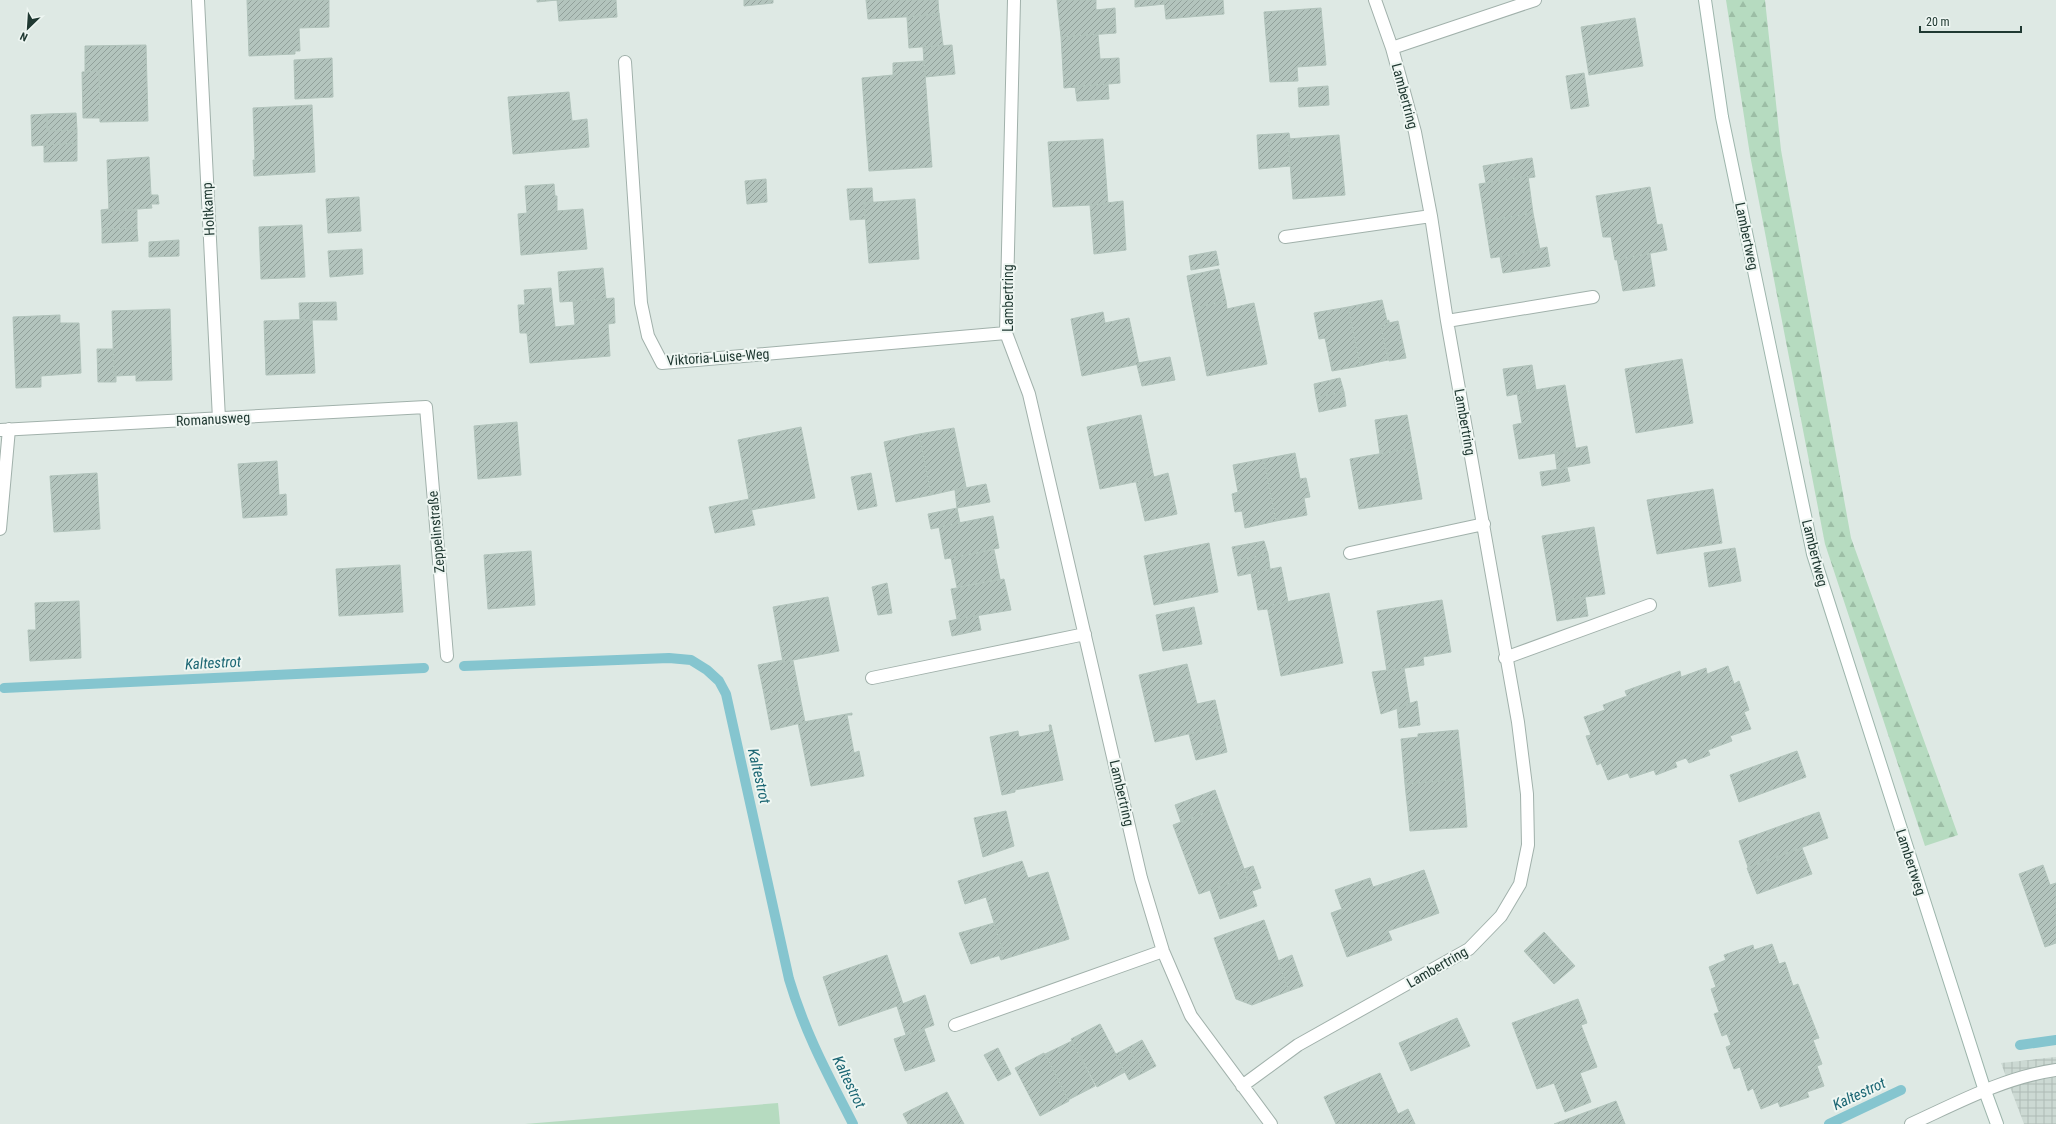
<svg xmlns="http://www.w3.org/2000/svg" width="2056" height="1124" font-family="'Roboto Condensed',sans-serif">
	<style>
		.industrial { fill: url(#industrial-grid) }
		.forest { fill: url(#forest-firs) }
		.pitch { fill: #b6dbc0 }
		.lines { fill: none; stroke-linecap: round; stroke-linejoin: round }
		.stream { stroke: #85c5cf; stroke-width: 10 }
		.building { fill: url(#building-hatch); stroke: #b1c3bb }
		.street-casing { stroke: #a1b1ab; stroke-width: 14 }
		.secondary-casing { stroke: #9db5ac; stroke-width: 14 }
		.street { stroke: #fff; stroke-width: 12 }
		.secondary { stroke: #fff; stroke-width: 12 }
		.labels { text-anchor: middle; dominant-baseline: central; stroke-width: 4; stroke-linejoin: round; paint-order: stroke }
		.street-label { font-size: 14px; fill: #203932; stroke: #eef6f2 }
		.water-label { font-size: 15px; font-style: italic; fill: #1b6673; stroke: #eef6f2 }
	</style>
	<defs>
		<pattern id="industrial-grid" width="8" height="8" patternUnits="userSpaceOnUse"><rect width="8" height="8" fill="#ccd9d3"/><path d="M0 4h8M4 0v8" fill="none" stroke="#afbbb6"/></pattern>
		<pattern id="forest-firs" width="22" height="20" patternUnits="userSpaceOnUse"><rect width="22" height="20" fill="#b6dbc0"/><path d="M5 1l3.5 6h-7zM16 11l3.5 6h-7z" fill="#9cbda5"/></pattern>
		<pattern id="building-hatch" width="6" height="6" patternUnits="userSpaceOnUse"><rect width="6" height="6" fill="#b3c4bd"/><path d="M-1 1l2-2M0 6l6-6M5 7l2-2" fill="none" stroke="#91a09a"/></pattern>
	</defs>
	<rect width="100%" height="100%" fill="#dee9e4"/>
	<path class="industrial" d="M2056 1057V1124H2024L2001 1063Z"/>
	<path class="forest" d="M1726 0H1765L1781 150 1851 538 1958 835 1925 846 1825 544 1750 155Z"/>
	<path class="pitch" d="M778 1103 780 1124H525Z"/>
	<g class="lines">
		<path class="stream" d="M464 666 669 658 691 660 707 670 719 681 726 694 789 979C805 1033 828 1075 853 1124
			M4 688 424 668
			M2020 1045 2056 1040
			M1829 1124 1901 1090"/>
	</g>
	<path class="building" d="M247 0H329V27L299 28 300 51H295V54L249 56Z
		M537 0H557L537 2Z
		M557 0H616L617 17 559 21Z
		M744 0H773V3L744 6Z
		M866 0H938L939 15 868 19Z
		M1057 0H1096V10L1115 8 1116 33 1061 37Z
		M1135 0H1164L1165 4 1135 7Z
		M1164 0H1223L1224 14 1166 19Z
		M1321 8 1326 65 1297 67 1298 81 1270 82 1264 12Z
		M939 13 943 45 909 48 907 17Z
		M1635 18 1643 66 1589 75 1581 27Z
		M1098 34 1100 59 1119 58 1120 83 1064 88 1061 37Z
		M146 45 148 121 100 122 99 71 85 72V46Z
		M952 45 955 74 925 77 923 47Z
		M332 58 333 97 295 99 294 60Z
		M924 61 932 167 869 171 862 78 893 75V63Z
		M99 71 100 118H83L82 72Z
		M1584 73 1589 106 1571 109 1566 76Z
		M1108 84 1109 99 1077 101 1075 86Z
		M1328 86 1329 105 1299 107 1298 88Z
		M569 92 572 121 587 119 589 147 513 154 508 97Z
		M312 105 315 172 254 176 253 160H255L253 108Z
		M76 113 77 130 47 131V114Z
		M47 114V131L77 130V143L32 146 31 115Z
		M1289 133 1290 139H1288L1290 166 1259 169 1257 135Z
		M1339 135 1345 195 1293 199 1288 139Z
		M1103 139 1108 204 1053 207 1048 142Z
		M77 143V161L44 162V145Z
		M149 157 151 195H158L159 204H151L152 208 109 211 107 160Z
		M1532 158 1535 177 1528 178V176L1486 183 1483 166Z
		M1528 176 1533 213 1485 221 1479 184Z
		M766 179 767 202 747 204 745 181Z
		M554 184 555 196H557V211L583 209 587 249 521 255 518 214 527 213 525 186Z
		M1650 187 1657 225 1662 224 1667 250 1615 260 1611 237H1603L1596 196Z
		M872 188 873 203H864L865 219 850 220 847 189Z
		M359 197 361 231 328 233 326 199Z
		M915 199 919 259 869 263 864 203Z
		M1123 201 1126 250 1094 254 1090 205Z
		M109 209V211L137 210V228L102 229 101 210Z
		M1533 213 1540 250 1491 258 1485 221Z
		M302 225 305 277 261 279 259 227Z
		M137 228 138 241 102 243V229Z
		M179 240V256L149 257V242Z
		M1547 247 1550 266 1503 273 1500 257Z
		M362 249 363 274 330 277 328 251Z
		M1216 251 1219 265 1191 270 1189 256Z
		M1650 254 1655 286 1623 291 1617 259Z
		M603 268 606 299 560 302 558 272Z
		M1219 269 1226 301 1193 308 1187 276Z
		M551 288 555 327 575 325 573 301 614 298 615 323 608 324 610 356 530 363 527 333H520L518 305H525L524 290Z
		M1382 300 1388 325 1381 326 1388 360 1360 366 1348 307Z
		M1226 301 1227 309 1254 303 1267 364 1207 376 1193 308Z
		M336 302 337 320H300L299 303Z
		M1348 307 1360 366 1332 371 1325 338 1319 339 1314 313Z
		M170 309 172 380 136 381V375L114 376 112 311Z
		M1103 312 1105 323 1129 318 1139 364 1082 376 1071 319Z
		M60 315V323H79L81 373 41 376V387L16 388 13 317Z
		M312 319 315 373 266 375 264 321Z
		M1389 320V323L1398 321 1406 358 1389 361 1381 326 1388 325 1387 321Z
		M97 349H113L114 376H116V382H98Z
		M1170 357 1175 380 1142 386 1137 365 1138 363Z
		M1682 359 1693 423 1636 433 1625 369Z
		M1532 365 1536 390 1507 396 1503 369Z
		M1340 378 1344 392 1316 397 1314 384Z
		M1565 385 1576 450 1519 459 1513 425 1522 423 1517 393Z
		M1344 392 1346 406 1319 412 1316 397Z
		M1141 415 1154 478 1100 489 1087 427Z
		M1407 415 1413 448 1380 454 1375 420Z
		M517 422 521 475 478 479 474 426Z
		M801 427 815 498 751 510 738 440Z
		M954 428 966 487 931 495 919 434Z
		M919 434 931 495 896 502 884 442Z
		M1587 446 1590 463 1557 469 1555 453Z
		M1413 448 1422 499 1359 509 1350 459Z
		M1295 453 1300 479 1306 478 1310 497 1304 498 1307 515 1276 521 1264 459Z
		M1264 459 1276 521 1245 528 1242 511 1235 512 1232 494 1238 492 1233 465Z
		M277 461 279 495 286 494 287 515 243 518 238 464Z
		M1567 468 1570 481 1542 486 1540 472Z
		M97 473 100 529 54 532 50 476Z
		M871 473 877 506 858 510 851 477Z
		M1168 473 1177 514 1145 521 1136 482Z
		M986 484 990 502 957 508 955 490Z
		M1713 489 1722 543 1657 554 1647 500Z
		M749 499 755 525 715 533 709 507Z
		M957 508 960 523 931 529 928 514Z
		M993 516 999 548 945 559 939 527Z
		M1594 527 1605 594 1554 602 1542 536Z
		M1264 541 1268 554 1235 561 1232 547Z
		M1209 543 1218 592 1154 605 1144 556Z
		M1735 548 1741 581 1709 587 1704 553Z
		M994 550 1000 579 957 587 951 558Z
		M531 551 535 605 488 609 484 555Z
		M1268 554 1270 569 1238 576 1235 561Z
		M400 565 403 612 339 616 336 569Z
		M1281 567 1288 602 1267 606V609L1258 610 1251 573Z
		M1004 579 1011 610 957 619 951 589Z
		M887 583 892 613 878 615 872 587Z
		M1329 593 1343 663 1281 676 1267 606Z
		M828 597 839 651 783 662 773 607Z
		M1585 597 1588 616 1557 621 1554 602Z
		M1442 600 1451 652 1423 657 1424 665 1387 671 1377 611Z
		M79 601 81 658 30 661 28 630H36L35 603Z
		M1194 607 1202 644 1163 651 1156 615Z
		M978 615 981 630 952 636 949 621Z
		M783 660V662L793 661 798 687 764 694 758 665Z
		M1187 664 1197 704 1215 700 1221 726 1155 742 1139 675Z
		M1728 666 1734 684 1739 681 1749 710 1744 712 1751 729 1730 736 1732 741 1708 750 1710 755 1689 763 1686 758 1675 762 1677 767 1656 775 1654 770 1630 778 1628 773 1608 780 1601 763 1597 765 1586 736 1591 735 1584 717 1605 710 1603 705 1627 696 1625 691 1680 671 1681 677 1706 668 1707 674Z
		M1404 668 1410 704 1381 714 1372 672Z
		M798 687 805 722 771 730 764 694Z
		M1417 701 1420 725 1399 728 1397 708Z
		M852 713V715H847L854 753 859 751 864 776 811 786 798 723Z
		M1049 725H1051L1063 780 1015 790V792L1002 795 990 737 1018 731 1019 737 1050 731Z
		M1221 726 1227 752 1196 760 1189 734Z
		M1458 730 1463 779 1405 784 1401 739 1418 737V734Z
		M1797 751 1806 777 1739 802 1730 775Z
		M1463 779 1467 827 1410 831 1405 784Z
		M1215 790 1221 807 1181 822 1175 805Z
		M1221 807 1247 877 1199 894 1173 825Z
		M1006 811 1014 846 983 857 974 818Z
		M1819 812 1828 838 1748 867 1739 841Z
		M1802 848 1812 874 1757 894 1747 868Z
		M1022 861 1028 878 1048 872 1069 939 1001 960 999 955 1004 954 986 897 965 904 958 881Z
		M2043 865 2050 885 2056 883V943L2045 947 2019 874Z
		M1253 866 1261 888 1252 891 1257 906 1220 919 1210 890 1247 877 1244 869Z
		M1424 870 1439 913 1388 931 1392 940 1347 957 1331 913 1342 909 1335 890 1370 878 1373 887Z
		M1264 920 1289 991 1252 1005 1236 999 1214 938Z
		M994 923 1004 954 971 964 959 933Z
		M1544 932 1564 954 1544 973 1524 951Z
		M1772 944 1779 964 1785 962 1793 986 1798 984 1819 1038 1813 1040 1822 1064 1817 1066 1824 1086 1807 1092 1809 1097 1780 1107 1778 1102 1761 1109 1753 1088 1748 1091 1740 1067 1734 1069 1726 1047 1731 1045 1727 1034 1722 1036 1714 1014 1719 1012 1711 989 1716 987 1709 967 1726 960 1724 955 1753 945 1754 950Z
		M1564 954 1575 966 1554 984 1544 973Z
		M887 955 903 1004 839 1026 823 977Z
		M1292 955 1303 986 1289 991 1278 961Z
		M925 995 934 1025 906 1035 897 1006Z
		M1578 999 1587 1023 1581 1025 1597 1067 1580 1073 1591 1102 1565 1112 1554 1083 1537 1089 1512 1023Z
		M1457 1018 1470 1046 1411 1071 1399 1043Z
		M1100 1024 1125 1072 1097 1087 1071 1039Z
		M924 1029 935 1061 905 1071 894 1039Z
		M1142 1040 1156 1066 1143 1073 1129 1047Z
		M1072 1041 1095 1086 1068 1100 1045 1054Z
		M1129 1047 1143 1073 1129 1080 1116 1054Z
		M998 1048 1011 1074 998 1081 984 1055Z
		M1044 1053 1069 1101 1040 1116 1015 1068Z
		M1380 1073 1398 1114 1408 1109 1415 1124H1336L1324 1097Z
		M947 1092 964 1124H908L903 1114Z
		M1616 1101 1625 1124H1554Z"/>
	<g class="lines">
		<g class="street-casing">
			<path id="street" d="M198 0 219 419
				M1014 0 1006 333 1029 394 1141 878 1163 951 1191 1016 1271 1124
				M1392 48 1535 0
				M625 62 641 303 648 336 662 363 1006 333
				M1285 237 1431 216
				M1447 321 1593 297
				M0 430 426 407 447 656
				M0 529 9 429
				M1350 553 1484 524
				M1505 658 1650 605
				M872 678 1085 634
				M955 1025 1163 951
				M1242 1086 1298 1045 1469 949 1501 916 1520 884 1528 845 1527 794 1518 722 1447 321 1431 216 1415 132 1392 48 1375 0
				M1911 1124C1957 1103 2005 1077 2056 1070"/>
		</g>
		<g class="secondary-casing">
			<path id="secondary" d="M1705 0 1722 117 1813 554 1985 1091 1997 1124"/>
		</g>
		<use href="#street" class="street"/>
		<use href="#secondary" class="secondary"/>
	</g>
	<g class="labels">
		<g class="street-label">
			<text transform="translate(1405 96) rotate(75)">Lambertring</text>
			<text transform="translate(208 209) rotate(-93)">Holtkamp</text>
			<text transform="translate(1747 236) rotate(78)">Lambertweg</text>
			<text transform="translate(1008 298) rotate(-90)">Lambertring</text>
			<text transform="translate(718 357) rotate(-4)">Viktoria-Luise-Weg</text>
			<text transform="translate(213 419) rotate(-3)">Romanusweg</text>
			<text transform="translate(1465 422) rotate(80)">Lambertring</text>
			<text transform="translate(436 532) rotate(-95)">Zeppelinstraße</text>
			<text transform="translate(1815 553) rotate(76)">Lambertweg</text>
			<text transform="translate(1122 793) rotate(77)">Lambertring</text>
			<text transform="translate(1911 862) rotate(72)">Lambertweg</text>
			<text transform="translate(1437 967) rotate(-30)">Lambertring</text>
		</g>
		<g class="water-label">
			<text transform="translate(213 663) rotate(-3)">Kaltestrot</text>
			<text transform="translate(759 776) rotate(77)">Kaltestrot</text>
			<text transform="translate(849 1082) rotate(64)">Kaltestrot</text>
			<text transform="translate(1859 1094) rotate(-25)">Kaltestrot</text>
		</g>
	</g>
	<g transform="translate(28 28) rotate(205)" stroke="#eef6f2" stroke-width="3" paint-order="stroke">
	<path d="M0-3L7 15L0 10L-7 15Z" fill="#203932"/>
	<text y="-6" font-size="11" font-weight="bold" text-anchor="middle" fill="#203932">N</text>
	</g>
	<path d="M1920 26v6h101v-6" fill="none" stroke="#203932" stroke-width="2"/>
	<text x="1926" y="26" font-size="12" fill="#203932" stroke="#eef6f2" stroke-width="3" paint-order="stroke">20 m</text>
</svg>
